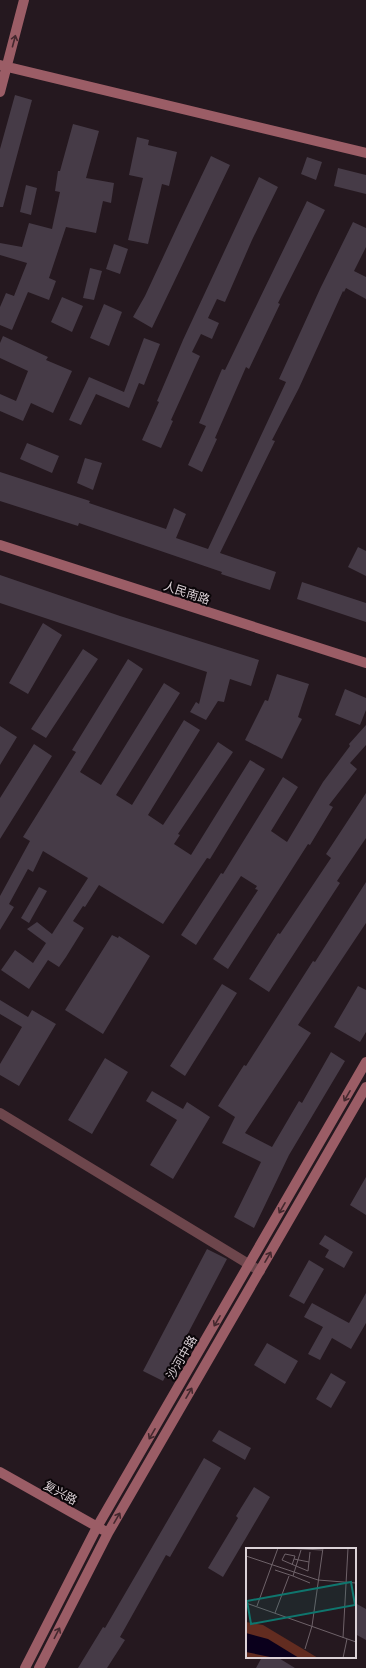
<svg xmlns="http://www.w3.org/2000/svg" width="366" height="1668" font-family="Commissioner,'Noto Sans SC',sans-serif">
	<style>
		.building { fill: #463b47 }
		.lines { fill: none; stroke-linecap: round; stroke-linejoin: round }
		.street { stroke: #6d464c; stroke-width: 10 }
		.secondary { stroke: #9b5d66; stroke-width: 10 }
		.oneway { stroke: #44282e }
		.labels { text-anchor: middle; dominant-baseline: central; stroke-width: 4; stroke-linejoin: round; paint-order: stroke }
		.street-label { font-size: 12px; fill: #dcd2d7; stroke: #0a0508 }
		.inset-road { fill: none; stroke: #6e6269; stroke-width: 1 }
		.view { fill: #0f766e; fill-opacity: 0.15; stroke: #0f766e; stroke-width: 2 }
		.inset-edge { fill: none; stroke: #dcd2d7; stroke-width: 2 }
	</style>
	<rect width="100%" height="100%" fill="#25181f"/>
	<path class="building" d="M15 95 32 100 3 207H0V149Z
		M73 124 99 131 86 178 114 183 111 203 103 201 96 233 66 227 49 278 56 281 49 300 28 292 12 330 0 325V307L6 293 14 296 27 263 0 255V243L22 247 29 223 52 229 60 192 55 191 58 171H60Z
		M137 137 149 140 148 145 177 152 169 186 162 184 148 244 128 240 143 178 129 175Z
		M211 156 230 165 152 328 133 317 145 296 178 225Z
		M307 157 322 162 316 180 301 174Z
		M338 168 366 175V194L334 186Z
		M259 177 278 187 252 240 225 302 217 299 208 318 219 323 212 339 201 334 192 352 200 356 171 420 173 421 161 448 142 440 159 402 157 401 183 340Z
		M26 185 37 188 31 215 20 212Z
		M307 201 325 210 278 303 280 304 249 369 246 367 215 438 217 439 202 472 188 465 206 426 199 423 222 369 225 370Z
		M353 222 366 228V247L354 271 366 277V299L346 288 344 292 343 291 299 388 272 440 275 441 220 553 276 572 270 590 221 574 222 572 79 523 78 526 0 501V472L90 501 89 503 166 529 174 508 186 514 176 538 208 549 286 382 279 379 320 289Z
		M114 244 128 249 120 274 106 269Z
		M90 268 102 271 94 300 83 298Z
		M62 297 83 306 72 332 51 322Z
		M104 304 122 312 109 346 90 338Z
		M3 336 48 357 46 360 72 371 53 413 31 403 23 421 0 411V394L16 401 28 371 0 358V343Z
		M144 338 160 344 144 385 139 383 129 408 96 394 81 425 69 420 89 377 124 392Z
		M27 443 59 456 52 473 20 459Z
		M85 458 102 463 93 490 77 483Z
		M358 547 366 551V576L348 567Z
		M0 575 120 616 259 660 251 686 230 679 224 702 218 701 206 720 190 712 196 702 199 704 207 672 0 603Z
		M302 582 366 603V622L297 599Z
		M43 623 62 635 28 694 9 683Z
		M83 649 98 659 46 738 31 729Z
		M128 659 143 669 80 772 101 785 164 683 180 693 116 795 132 805 184 720 200 730 148 815 163 825 218 742 233 752 178 834 180 835 174 844 191 855 250 760 265 769 210 859 207 858 163 924 99 885 85 907 83 906 73 921 84 928 66 957 59 967 48 960 29 989 1 970 15 950 33 963 46 943 27 929 37 922 52 934 88 878 43 851 33 872 28 869 9 904 14 907 0 930V896L30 841 23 837 76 752 72 750Z
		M277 674 309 684 298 717 302 719 282 759 245 740 265 700 268 701Z
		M345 689 366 698V710L360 725 335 715Z
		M366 725V745L350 763 357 769 329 805 333 807 310 845 308 844 228 969 213 959 258 890 255 889 257 886 241 876 196 945 181 935 221 873 223 874 283 777 298 787 271 831 287 842 323 782 350 746 349 744Z
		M0 726 17 737 0 765Z
		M34 744 52 756 0 839V798Z
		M366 793V838L337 881 340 883 269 992 249 979 278 933 280 934 331 858 326 854Z
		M366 882V923L298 1025 311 1033 245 1133 272 1147 299 1101 302 1103 331 1052 345 1061 289 1155 254 1228 234 1217 261 1162 222 1143 235 1117 218 1106 244 1065 246 1066 313 961 315 962Z
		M39 887 47 891 29 923 21 918Z
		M112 935 118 938 119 936 150 956 103 1034 65 1010Z
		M222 984 237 993 185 1076 170 1066Z
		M358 986 366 990V1032L360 1042 334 1027Z
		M0 1000 28 1017 32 1010 56 1024 19 1086 0 1075V1064L22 1027 0 1014Z
		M105 1058 128 1072 92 1134 68 1120Z
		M152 1091 183 1109 187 1102 210 1117 173 1179 150 1165 177 1120 146 1101Z
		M366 1177V1215L350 1205Z
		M325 1235 353 1252 344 1268 325 1257 329 1250 319 1244Z
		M207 1249 227 1259 163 1381 143 1371Z
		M309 1260 324 1269 304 1304 289 1296Z
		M366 1293V1323L351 1349 332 1338 320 1360 308 1354 323 1327 304 1317 312 1303 349 1323Z
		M267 1343 298 1361 285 1384 254 1365Z
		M331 1373 346 1382 331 1408 316 1399Z
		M219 1430 251 1448 245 1460 212 1441Z
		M204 1458 221 1468 170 1557 166 1555 120 1637 125 1640 107 1668H78L103 1627 105 1628Z
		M254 1487 270 1497 223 1577 208 1568 238 1518 236 1516Z
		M355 1603 366 1609V1640L355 1634Z
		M262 1657H277L295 1668H256Z"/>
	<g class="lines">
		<path class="street" d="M0 1113 260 1271"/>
		<path class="secondary" d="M0 65 366 153
			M0 92 24 0
			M0 545 366 663
			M0 1472 103 1530
			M25 1668 97 1527 366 1062
			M39 1668 108 1533 366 1087"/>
	</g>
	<defs><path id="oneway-shaft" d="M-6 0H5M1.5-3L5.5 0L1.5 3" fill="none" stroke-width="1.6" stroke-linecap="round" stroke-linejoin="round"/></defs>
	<g class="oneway">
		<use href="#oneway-shaft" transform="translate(14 41) rotate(-75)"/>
		<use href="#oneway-shaft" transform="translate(347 1096) rotate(120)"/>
		<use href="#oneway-shaft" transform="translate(282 1208) rotate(120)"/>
		<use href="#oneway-shaft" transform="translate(268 1257) rotate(-60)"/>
		<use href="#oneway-shaft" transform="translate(217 1321) rotate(120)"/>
		<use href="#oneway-shaft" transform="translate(189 1393) rotate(-60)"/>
		<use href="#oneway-shaft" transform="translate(152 1434) rotate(120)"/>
		<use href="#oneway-shaft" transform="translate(117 1518) rotate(-60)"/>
		<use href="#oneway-shaft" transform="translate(57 1633) rotate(-63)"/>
	</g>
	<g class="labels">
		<g class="street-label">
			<text transform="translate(187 592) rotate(18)">人民南路</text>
			<text transform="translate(181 1357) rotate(-60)">沙河中路</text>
			<text transform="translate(61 1492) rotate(29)">复兴路</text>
		</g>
	</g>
	<g transform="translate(246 1548)">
		<rect width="110" height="110" fill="#25181f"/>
		<path d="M0 74 17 77 72 110H0Z" fill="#622c20"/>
		<path d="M0 85 22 91 53 110H29L0 104Z" fill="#0a001c"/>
		<path class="inset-road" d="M39 0 76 2M0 8 72 32 110 35M48 11 63 14M46 17 49 8 39 6 36 12 50 18 62 23 64 4M29 22 47 28 55 2M47 28 64 35M0 55 110 94M11 58 32 0M29 65 43 28M97 90 102 0M59 101 66 78 77 0M97 110 101 91"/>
		<path class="view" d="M105 34 109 57 5 76 1 53Z"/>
		<rect width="110" height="110" class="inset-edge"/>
	</g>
</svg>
